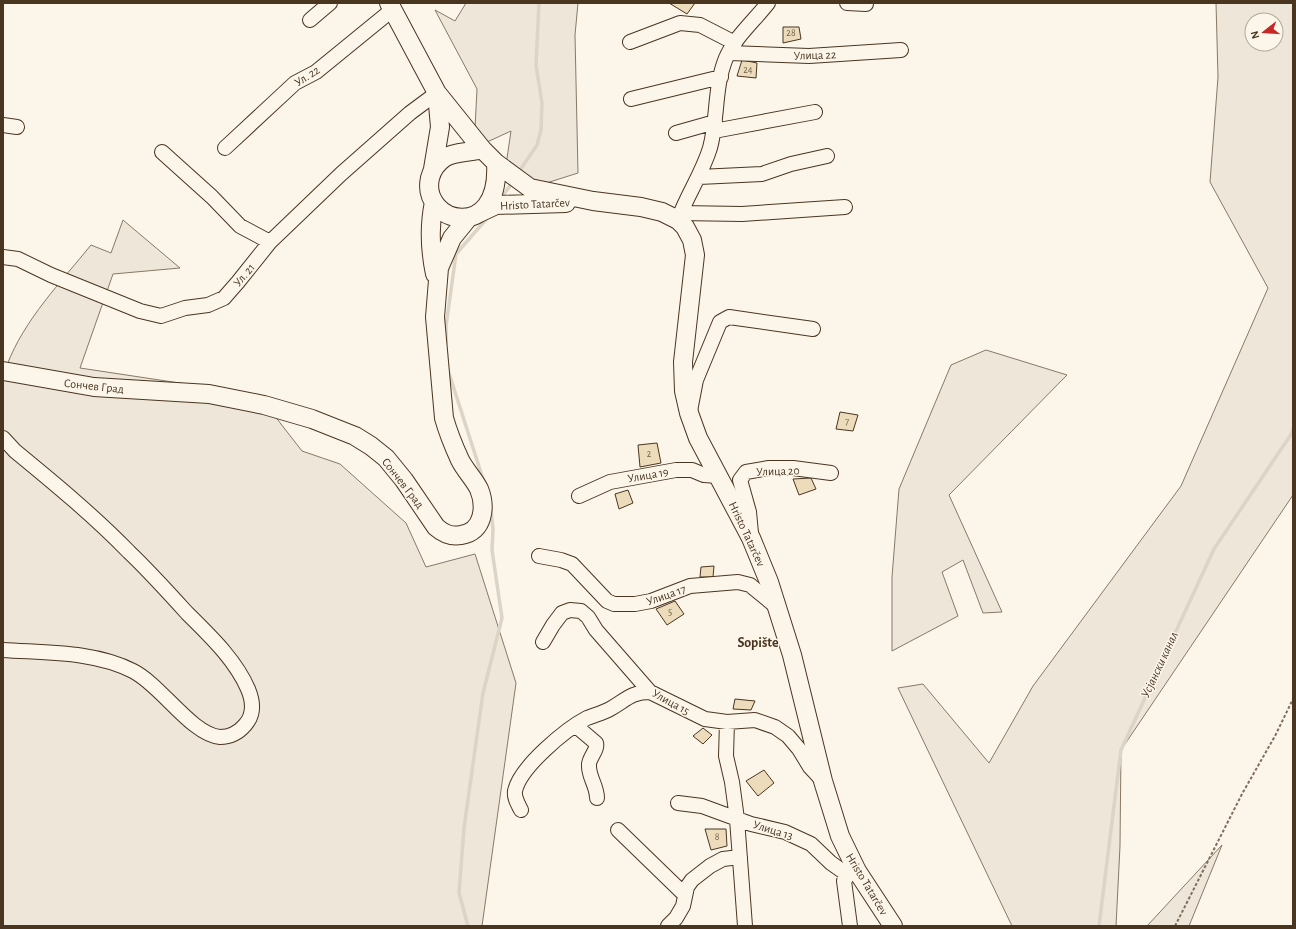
<svg xmlns="http://www.w3.org/2000/svg" width="1296" height="929" font-family="'Alegreya Sans',sans-serif">
	<style>
		.green { fill: #ede6d9; stroke: #887966; fill-rule: evenodd }
		.lines { fill: none; stroke-linecap: round; stroke-linejoin: round }
		.stream { stroke: #dcd4c6; stroke-width: 3.5 }
		.building { fill: #ecdcbc; stroke: #4a3520 }
		.minor-casing { stroke: #4a3520; stroke-width: 16 }
		.major-casing { stroke: #4a3520; stroke-width: 20 }
		.path { stroke: #7f6f5c; stroke-width: 2; stroke-dasharray: 3 2; stroke-linecap: butt }
		.minor { stroke: #fbf6e9; stroke-width: 14 }
		.major { stroke: #fbf6e9; stroke-width: 18 }
		.labels { text-anchor: middle; dominant-baseline: central; stroke-width: 3; stroke-linejoin: round; paint-order: stroke }
		.number-label { font-size: 10px; fill: #725f47 }
		.street-label { font-size: 12px; fill: #4a3520; stroke: #fbf6e9 }
		.water-label { font-size: 13px; font-style: italic; fill: #4a3520; stroke: #fbf6e9 }
		.quarter-label { font-size: 14px; font-weight: bold; fill: #4a3520; stroke: #fbf6e9 }
	</style>
	<rect width="100%" height="100%" fill="#fbf6e9"/>
	<path class="green" d="M466 3H578L575 35 578 173 537 186 506 165 511 131 474 148 477 89 435 10 455 21Z
		M1216 3H1293V495L1121 750 1120 846 1116 926H1012L898 688 923 684 989 763 1033 686 1181 486 1268 288 1210 182 1218 77ZM1252 20H1276V44H1252Z
		M123 220 180 268 113 274 80 368 206 387 267 406 302 451 340 464 406 523 426 567 475 554 516 683 482 926H3V363L7 365C24 320 61 282 91 245L111 253Z
		M986 350 1067 375 949 495 1002 612 983 613 963 560 942 572 958 616 892 651V577L899 489 951 365Z
		M1222 845 1189 926H1147Z"/>
	<g class="lines">
		<path class="stream" d="M518 173 537 145 541 130 542 103 536 65 539 3
			M500 199 513 182
			M446 343V326L456 254 489 216
			M447 367 483 479
			M468 926 459 893 464 828 483 693 502 618 492 550 493 529 491 510
			M1099 926 1121 750 1214 549 1292 433 1293 429"/>
	</g>
	<path class="building" d="M669 3H695L687 14Z
		M783 27H799L801 39 783 43Z
		M742 60 757 63 756 78 737 76Z
		M840 412 858 415 853 431 836 429Z
		M657 443 661 463 640 467 638 445Z
		M811 478 816 489 799 495 793 479Z
		M628 490 633 503 619 509 615 494Z
		M714 566 713 577H700L701 567Z
		M675 601 684 614 667 625 656 609Z
		M735 699 755 701 751 710 733 709Z
		M703 728 712 735 703 744 693 736Z
		M764 770 774 783 758 796 746 781Z
		M705 829H726L727 846 711 850Z"/>
	<g class="lines">
		<g class="minor-casing">
			<path id="minor" d="M847 3 866 4
				M310 20 330 3
				M630 42 680 23 700 25 735 43
				M729 53 809 56 901 50
				M631 99 721 77
				M3 125 17 127
				M714 131 815 112
				M676 133 715 122
				M225 148 295 83 316 72 392 10
				M162 152 212 197 240 226 270 242
				M699 177 762 174 791 164 827 156
				M680 213 742 214 845 207
				M678 220C687 195 702 174 710 148 718 119 714 87 726 58 735 37 754 21 768 3
				M3 257 18 259 51 275 140 311 161 316 185 308 208 305 224 298 238 282 270 242 341 174 410 113 437 93
				M690 411 696 380 720 322 729 317 813 329
				M3 438 15 451C54 483 94 516 129 552 149 571 168 592 187 613 209 635 235 659 248 689 253 701 255 714 245 725 239 732 230 737 220 737 192 735 161 685 133 671 94 651 46 653 3 650
				M579 496 610 482 676 470H692L704 475 719 476
				M751 533 749 512 740 480 746 472 769 468H793L831 473
				M539 556 561 560 572 564 607 601 614 604H635L651 601 690 586 738 582 750 585 778 608
				M543 642 553 625 562 613 570 610 581 611 588 617 596 630 650 692 705 719 727 722 755 720 775 727 788 736 799 749 810 767 823 781
				M727 722 726 756 732 782 737 819 745 926
				M576 726 596 743C598 750 590 756 589 764 588 777 597 785 597 798
				M678 803 702 806 751 824 785 832 811 844 831 863 848 875 857 871
				M521 810C518 804 514 798 515 791 520 767 566 729 587 718 594 715 603 713 610 709 626 700 631 692 650 692
				M618 830 685 895
				M848 875 844 881 850 926
				M668 926 676 918 683 906 687 887 692 880 710 866 723 859 740 857"/>
		</g>
		<g class="major-casing">
			<path id="major" d="M389 3 437 93 482 149
				M482 149 496 163C501 244 420 223 430 178 432 170 437 163 444 158 455 151 470 153 482 149Z
				M496 163 530 188 593 201 641 207 662 212 678 220 685 227 692 240 695 255 683 362 684 391 689 413 698 438 751 538 769 582 792 655 823 781 840 836 857 871 893 926
				M433 169 440 127 437 93
				M434 202C429 226 430 250 435 274
				M479 213 496 205 566 203
				M3 371 94 387 209 394 264 405 312 419 355 436 371 446 386 458 404 480 436 527C444 534 451 537 461 535 484 532 486 506 479 489 474 479 465 470 460 460 454 447 448 432 444 418L435 317 439 268 452 238 469 217"/>
		</g>
		<path class="path" d="M1175 926 1242 794 1275 736 1293 699"/>
		<use href="#minor" class="minor"/>
		<use href="#major" class="major"/>
	</g>
	<g class="labels">
		<g class="number-label">
			<text x="791" y="33">28</text>
			<text x="748" y="70">24</text>
			<text x="847" y="422">7</text>
			<text x="649" y="454">2</text>
			<text x="670" y="612">5</text>
			<text x="717" y="837">8</text>
		</g>
		<g class="street-label">
			<text transform="translate(815 55) rotate(-2)">Улица 22</text>
			<text transform="translate(307 76) rotate(-33)">Ул. 22</text>
			<text transform="translate(535 204) rotate(-3)">Hristo Tatarčev</text>
			<text transform="translate(244 275) rotate(-50)">Ул. 21</text>
			<text transform="translate(94 386) rotate(6)">Сончев Град</text>
			<text transform="translate(778 471) rotate(-2)">Улица 20</text>
			<text transform="translate(648 475) rotate(-10)">Улица 19</text>
			<text transform="translate(403 483) rotate(52)">Сончев Град</text>
			<text transform="translate(747 534) rotate(65)">Hristo Tatarčev</text>
			<text transform="translate(666 595) rotate(-19)">Улица 17</text>
			<text transform="translate(671 702) rotate(29)">Улица 15</text>
			<text transform="translate(773 830) rotate(17)">Улица 13</text>
			<text transform="translate(867 884) rotate(59)">Hristo Tatarčev</text>
		</g>
		<g class="water-label">
			<text transform="translate(1160 665) rotate(-65)">Усјански канал</text>
		</g>
		<g class="quarter-label">
			<text x="758" y="643">Sopište</text>
		</g>
	</g>
	<rect width="1296" height="929" fill="none" stroke="#4a3520" stroke-width="8"/>
	<g transform="translate(1264 32) rotate(253)"><circle r="19" fill="#fbf6e9" stroke="#b4a999"/>
	<path d="M0-3L7 15L0 10L-7 15Z" fill="#c62828"/>
	<text y="-6" font-size="11" font-weight="bold" text-anchor="middle" fill="#4a3520">N</text>
	</g>
</svg>
